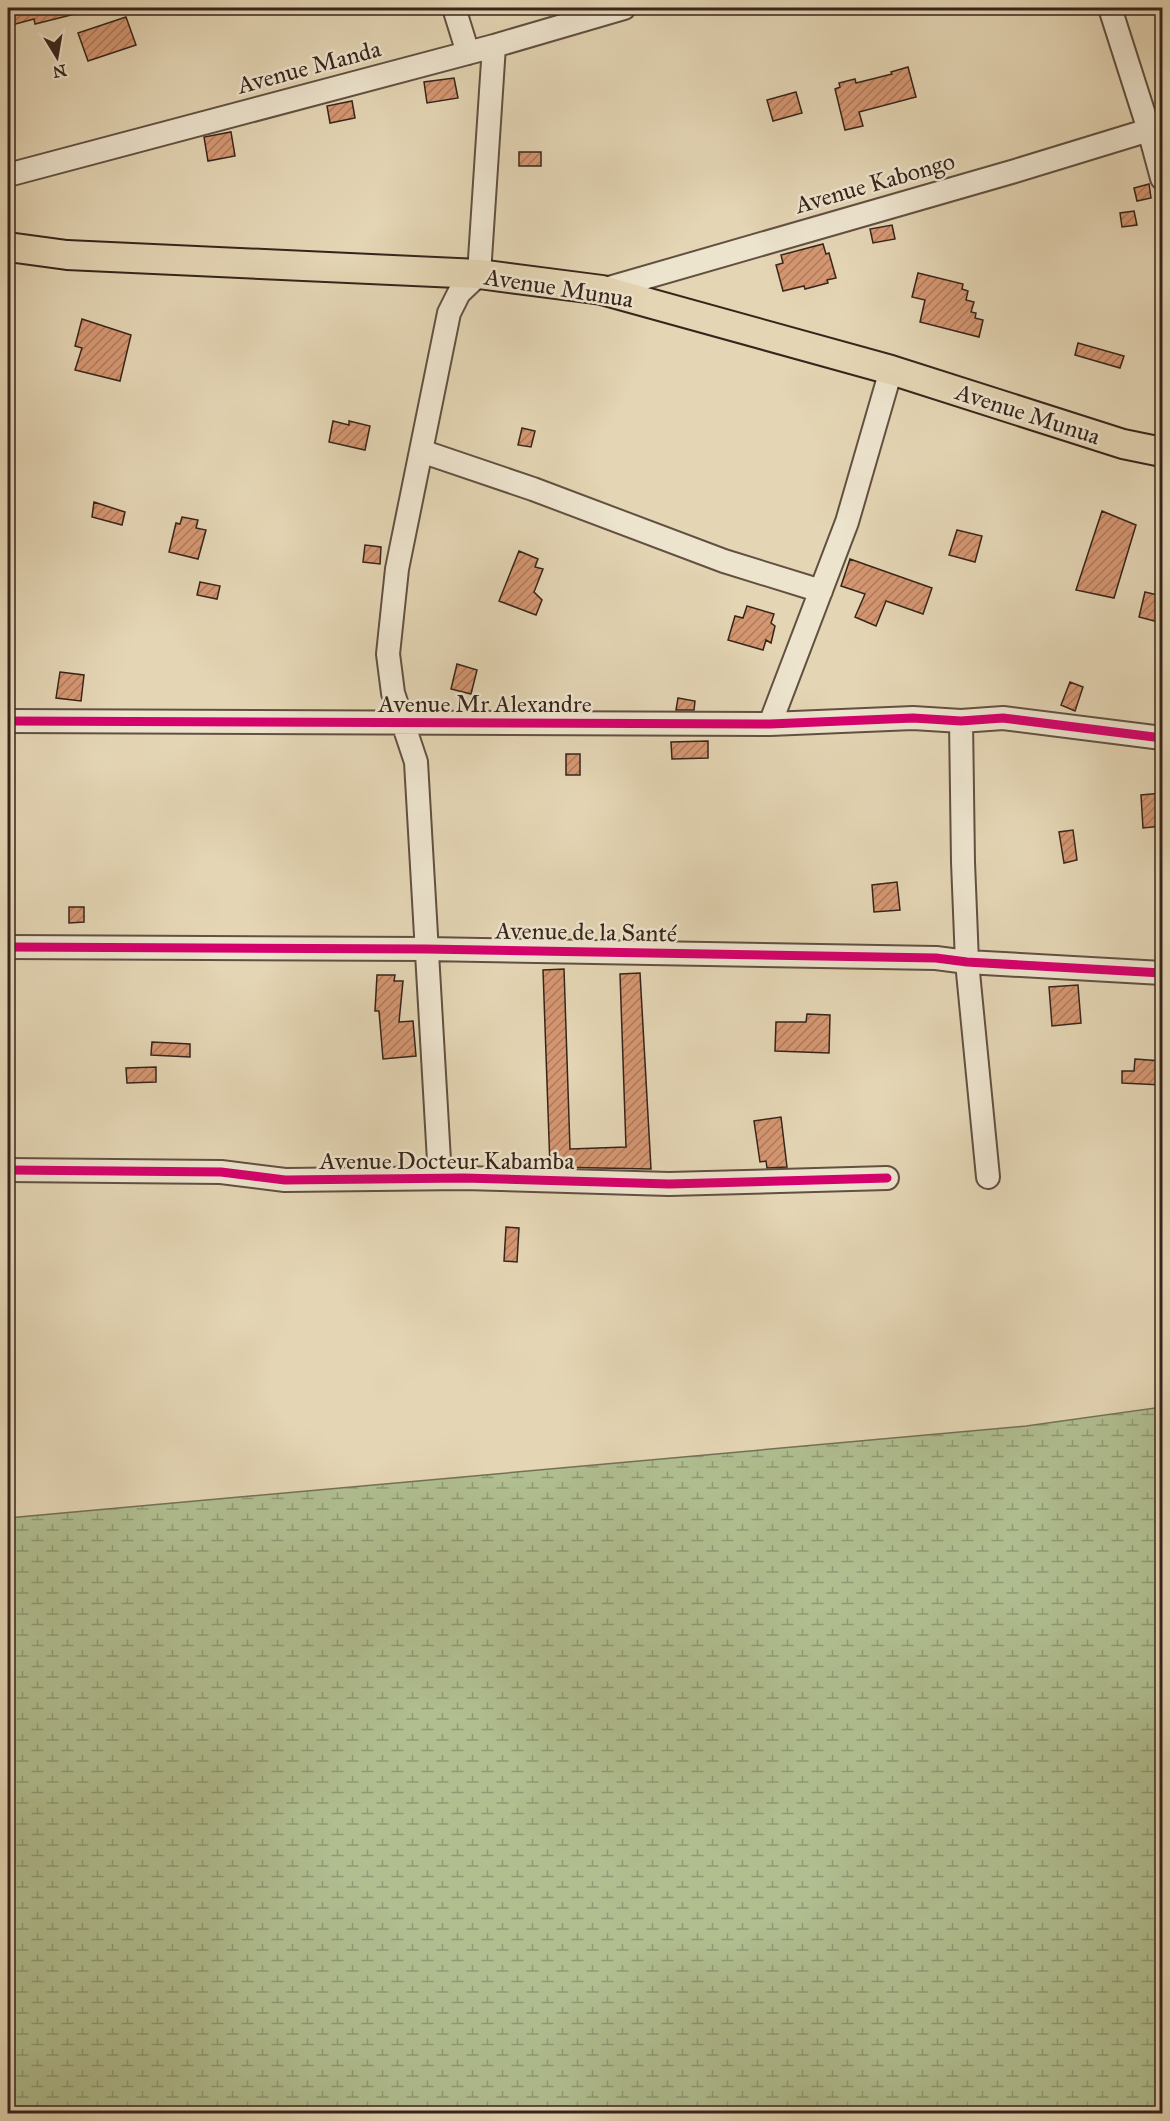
<svg xmlns="http://www.w3.org/2000/svg" width="1170" height="2121" font-family="'IM FELL Great Primer',serif">
	<style>
		.wetland { fill: url(#wetland-marsh); stroke: #747156; stroke-width: 1.5 }
		.building { fill: url(#building-hatch); stroke: #37241b; stroke-width: 1.5 }
		.lines { fill: none; stroke-linecap: round; stroke-linejoin: round }
		.minor-casing { stroke: #625041; stroke-width: 26 }
		.major-casing { stroke: #37241b; stroke-width: 32 }
		.minor { stroke: #ede4ce; stroke-width: 22 }
		.major { stroke: #e4d5b4; stroke-width: 28 }
		.cycleway-casing { stroke: #ede4ce; stroke-width: 13 }
		.cycleway { stroke: #d6006c; stroke-width: 9 }
		.labels { text-anchor: middle; dominant-baseline: central; stroke-width: 5; stroke-linejoin: round; paint-order: stroke }
		.street-label { font-size: 24px; fill: #37241b; stroke: #ede4ce }
	</style>
	<defs>
		<pattern id="wetland-marsh" width="20" height="14" patternUnits="userSpaceOnUse" patternTransform="scale(1.5)"><rect width="20" height="14" fill="#b0be90"/><path d="M1 5h8M5 5V1M11 12h8M15 12V8" fill="none" stroke="#909a75"/></pattern>
		<pattern id="building-hatch" width="6" height="6" patternUnits="userSpaceOnUse" patternTransform="scale(1.5)"><rect width="6" height="6" fill="#d59772"/><path d="M-1 1l2-2M0 6l6-6M5 7l2-2" fill="none" stroke="#ae7b5d"/></pattern>
	</defs>
	<rect width="100%" height="100%" fill="#e4d5b4"/>
	<filter id="stains"><feTurbulence type="fractalNoise" baseFrequency=".00333" numOctaves="4"/><feColorMatrix values="0 0 0 0 .2 0 0 0 0 .09 0 0 0 0 .02 0 0 0 .5 -.17"/></filter>
	<radialGradient id="worn" r=".72"><stop offset=".6" stop-color="#630" stop-opacity="0"/><stop offset="1" stop-color="#630" stop-opacity=".3"/></radialGradient>
	<path class="wetland" d="M1162 1407V2113H8V1518L1026 1426Z"/>
	<path class="building" d="M8 8H82L83 12 35 24 34 19 8 26Z
		M126 17 136 45 88 61 78 33Z
		M908 67 916 97 859 112 863 126 845 130 835 89 840 87 839 83 855 79 856 83 892 74 891 72Z
		M454 78 458 98 427 103 424 82Z
		M796 92 802 113 773 121 767 100Z
		M352 101 355 118 330 123 327 106Z
		M231 132 235 156 208 161 204 137Z
		M519 152H541V166H519Z
		M1149 184 1151 198 1137 201 1134 188Z
		M1134 211 1137 225 1122 227 1120 213Z
		M892 225 895 239 873 243 870 229Z
		M823 244 826 254 829 253 836 278 827 280 828 283 805 289 804 286 783 291 776 265 783 263 781 255Z
		M918 273 963 284 962 289 968 291 966 300 974 302 971 312 976 313 975 318 983 320 979 337 920 322 925 300 912 297Z
		M82 319 131 335 120 381 75 370 82 348 75 346Z
		M1078 343 1124 356 1120 368 1075 355Z
		M333 421 349 425V421L370 426 365 450 329 442Z
		M522 428 535 431 531 447 518 445Z
		M94 502 125 512 122 525 92 517Z
		M1102 511 1136 525 1114 598 1076 590Z
		M182 517 198 520 196 528 206 530 198 559 169 552 176 523 180 524Z
		M957 530 982 536 975 562 949 555Z
		M365 545 381 547 380 564 363 562Z
		M519 551 538 559 535 567 543 569 534 592 542 600 536 615 499 601Z
		M850 559 932 588 923 614 886 601 876 626 855 617 865 594 841 586Z
		M200 582 220 586 217 599 197 595Z
		M1145 592 1162 596V623L1139 617Z
		M747 606 774 614 771 623 775 626 771 643 766 640 763 650 728 640 735 616 743 618Z
		M457 664 477 670 471 694 451 689Z
		M60 672 84 675 81 701 56 698Z
		M1070 682 1083 687 1075 711 1061 705Z
		M678 698 695 701 694 710H676Z
		M708 741V758L672 759 671 742Z
		M566 754H580V775H566Z
		M1162 793V826L1143 828 1141 795Z
		M1073 830 1077 860 1064 863 1059 832Z
		M897 882 900 910 874 912 872 885Z
		M69 907H84V922L69 923Z
		M564 969 570 1149 626 1147 620 974 640 973 651 1169 550 1167 543 970Z
		M377 975H395L394 981H403L399 1022 413 1021 416 1056 383 1059 379 1011H375Z
		M1078 985 1081 1023 1052 1026 1049 987Z
		M807 1014 830 1015 829 1053 775 1051 776 1022H806Z
		M152 1042 190 1044V1057L151 1055Z
		M1135 1059 1162 1061V1085L1122 1083V1071H1134Z
		M156 1067V1082L127 1083 126 1068Z
		M781 1117 787 1167 767 1168 766 1161 760 1162 754 1121Z
		M506 1227 519 1228 517 1262 504 1261Z"/>
	<g class="lines">
		<g class="minor-casing">
			<path id="minor" d="M454 8 468 53
				M1110 8 1149 130 1162 178
				M8 175 494 46 624 8
				M602 290 1015 171 1162 126
				M421 451 533 489 724 561 821 591
				M8 721 770 724 913 718 961 721 1003 718 1162 738
				M961 721 963 862 967 962 988 1177
				M770 724 847 522 891 370
				M8 947 426 949 936 958 967 962 1162 973
				M8 1170 221 1172 285 1180 464 1178 669 1184 887 1178
				M440 1178 416 762 393 693 388 654 397 569 449 313 459 293 479 274 494 46"/>
		</g>
		<g class="major-casing">
			<path id="major" d="M8 247 67 255 479 274 602 290 891 370 1123 444 1162 452"/>
		</g>
		<use href="#minor" class="minor"/>
		<use href="#major" class="major"/>
		<g class="cycleway-casing">
			<path id="cycleway" d="M8 721 770 724 913 718 961 721 1003 718 1162 738
				M8 947 426 949 936 958 967 962 1162 973
				M8 1170 221 1172 285 1180 464 1178 669 1184 887 1178"/>
		</g>
		<use href="#cycleway" class="cycleway"/>
	</g>
	<g class="labels">
		<g class="street-label">
			<text transform="translate(309 67) rotate(-15)">Avenue Manda</text>
			<text transform="translate(875 183) rotate(-16)">Avenue Kabongo</text>
			<text transform="translate(559 288) rotate(9)">Avenue Munua</text>
			<text transform="translate(1028 414) rotate(18)">Avenue Munua</text>
			<text x="485" y="704">Avenue Mr Alexandre</text>
			<text transform="translate(586 932) rotate(1)">Avenue de la Santé</text>
			<text x="447" y="1161">Avenue Docteur Kabamba</text>
		</g>
	</g>
	<rect width="1170" height="2121" fill="none" stroke="#e4d5b4" stroke-width="30"/>
	<rect x="9" y="9" width="1152" height="2103" fill="none" stroke="#37241b" stroke-width="3"/>
	<rect x="15" y="15" width="1140" height="2091" fill="none" stroke="#37241b" stroke-width="1.5"/>
	<g transform="translate(57 57) rotate(169)" stroke="#ede4ce" stroke-width="4.5" paint-order="stroke">
	<path d="M0-4.5L10 22L0 15L-10 22Z" fill="#37241b"/>
	<text y="-9" font-size="16" font-weight="bold" text-anchor="middle" fill="#37241b">N</text>
	</g>
	<rect width="100%" height="100%" filter="url(#stains)"/>
	<rect width="100%" height="100%" fill="url(#worn)"/>
</svg>
